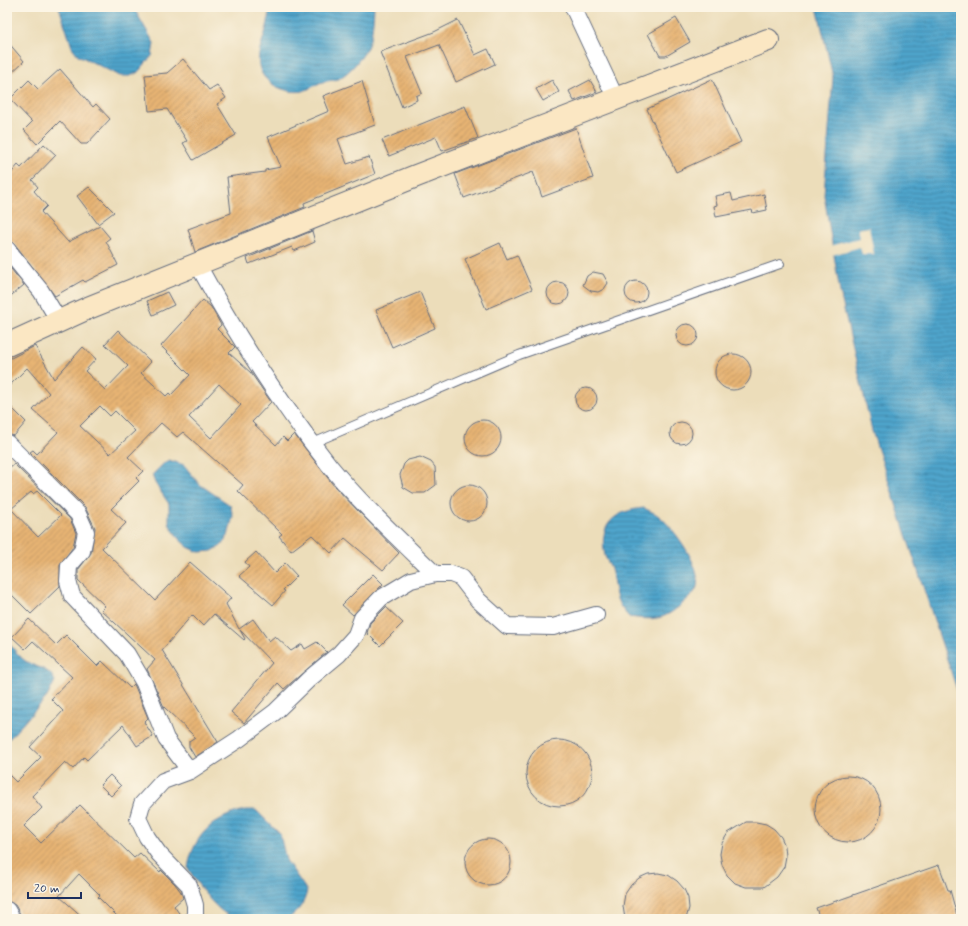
<svg xmlns="http://www.w3.org/2000/svg" width="968" height="926" font-family="Mynerve,sans-serif">
	<style>
		.water { fill: url(#water-rules); stroke: #356a94 }
		.pier { fill: #ecddba }
		.building { fill: url(#building-hatch); fill-rule: evenodd }
		.lines { fill: none; stroke-linecap: round; stroke-linejoin: round }
		.lane-casing { stroke: #646c7e; stroke-width: 10 }
		.street-casing { stroke: #646c7e; stroke-width: 18 }
		.secondary-casing { stroke: #646c7e; stroke-width: 24 }
		.lane { stroke: #fff; stroke-width: 8 }
		.street { stroke: #fff; stroke-width: 16 }
		.secondary { stroke: #fbe7c3; stroke-width: 22 }
	</style>
	<defs>
		<pattern id="water-rules" width="6" height="5" patternUnits="userSpaceOnUse"><rect width="6" height="5" fill="#4fa4cb"/><path d="M0 2.5h6" fill="none" stroke="#4186a8"/></pattern>
		<pattern id="building-hatch" width="6" height="6" patternUnits="userSpaceOnUse"><rect width="6" height="6" fill="#e7b473"/><path d="M-1 1l2-2M0 6l6-6M5 7l2-2" fill="none" stroke="#ba9362"/></pattern>
	</defs>
	<rect width="100%" height="100%" fill="#fcf5e5"/>
	<filter id="ink" filterUnits="userSpaceOnUse"><feTurbulence type="fractalNoise" baseFrequency=".025" numOctaves="2"/><feDisplacementMap in="SourceGraphic" scale="8" xChannelSelector="R" yChannelSelector="G"/><feConvolveMatrix kernelMatrix="1 2 1 2 8 2 1 2 1" color-interpolation-filters="sRGB"/></filter>
	<filter id="wash" filterUnits="userSpaceOnUse"><feTurbulence type="fractalNoise" baseFrequency=".012" numOctaves="4" result="noise"/><feDisplacementMap in="SourceGraphic" scale="16" xChannelSelector="R" yChannelSelector="G"/><feGaussianBlur stdDeviation="0.9" result="paint"/><feColorMatrix in="noise" values="0 0 0 0 0 0 0 0 0 0 0 0 0 0 0 0 0 1.4 0 .05"/><feComposite in="paint" operator="in"/></filter>
	<g filter="url(#wash)">
		<rect width="100%" height="100%" fill="#ecddba"/>
		<path class="water" d="M59 7H133L154 43 152 56 137 73 130 76H120L78 55 72 47Z
			M268 7H374C373 27 372 46 358 61 354 67 346 74 340 78 335 81 328 80 323 82 316 84 310 89 303 91 288 94 265 85 260 69 253 49 273 28 268 7Z
			M817 7H961V702L872 431 840 292 824 195 833 77Z
			M169 460 184 465 199 484 230 505 233 516 228 536 221 546 212 551 199 552 188 547 179 539 169 524V504L155 483 152 475 164 463Z
			M644 508C649 511 656 513 660 517 674 528 707 573 695 591 692 596 686 600 682 604 663 621 653 620 629 617 614 601 616 593 612 573 611 567 607 561 605 556 598 524 614 511 644 508Z
			M7 641C13 648 19 657 27 662 37 668 50 668 55 681L47 697 7 741Z
			M245 810H256L280 834 286 860 307 891C304 904 298 912 287 919 274 919 244 922 234 918 216 912 197 884 188 868 193 835 214 817 245 810Z"/>
		<path class="pier" d="M869 227 874 254H862L860 247 832 255 830 246 859 238 858 229Z"/>
		<g id="blocks">
			<path class="building" d="M676 18 690 42 666 56H660L648 34Z
				M458 20 475 55 488 49 495 64 456 82 439 45 407 57 422 93 416 96 417 100 402 107 380 52 434 32Z
				M7 41 24 61 7 77Z
				M183 59 209 90 217 85 226 98 217 104 236 135 193 160 183 143 187 141 167 109 149 111 145 75 167 73Z
				M60 69 93 107 96 104 110 119 87 144H81L60 121 37 144 24 130 32 122 10 99 29 80 38 89Z
				M712 79 741 142 676 172 647 109Z
				M552 80 559 92 543 101 536 89Z
				M590 80 597 92 574 101 569 91Z
				M362 81 375 125 338 139 347 164 369 157 375 174 304 203 305 207 195 252 188 229 231 213 227 177 265 172V170L281 167 268 137 329 111 323 96Z
				M465 106 478 138 442 151 436 137 389 156 382 140Z
				M576 128 593 178 542 197 533 172 464 198 455 174Z
				M44 144 56 155 32 180 38 187 34 191 47 206 41 212 68 242 100 226 110 238 106 241 118 265 85 282 83 280 55 296 14 243 7 240V178L18 165 21 168Z
				M89 187 114 212 98 224 77 196Z
				M731 193 733 201 764 194 767 210 753 213 752 210 716 217 714 206 717 205 715 196Z
				M312 231 315 242 294 251 292 247 249 264 247 258Z
				M500 243 507 259 517 255 532 289 486 309 465 259Z
				M7 264 24 285 7 299Z
				M593 272 603 274 608 283 604 289 598 292 591 291 583 285 587 276Z
				M625 292a11 11 0 1 1 22 0a11 11 0 1 1-22 0Z
				M547 293a11 11 0 1 1 22 0a11 11 0 1 1-22 0Z
				M167 292 174 305 153 315 147 301Z
				M420 292 435 328 392 347 376 310Z
				M203 300 211 307 221 325 217 329 235 347 229 353 251 373 271 402 252 422 276 445 283 437 287 441 294 434 334 486 399 553 383 570 345 538 331 553 312 535 291 551 279 536 282 534 238 491 243 485 183 432 177 437 161 423 128 457 143 471 136 478 139 481 111 509 126 523 102 548 155 600 190 562 231 598 226 604 239 629 253 619 269 641 275 636 291 651 302 644 305 649 317 642 327 652 284 689 278 683 244 723 231 712 272 663 240 630 245 639 244 640 214 614 203 626 192 615 162 650 218 742 195 757 189 747V741L195 737 164 707 147 669 155 660 101 610 105 606 78 580V570L91 553 95 528 85 507 30 452 33 450 37 454 58 432 33 410 49 393 27 368 7 388V360L35 346 54 379 83 347 96 359 85 371 105 390 128 366 105 344 118 330 151 362 141 373 166 396 169 393 171 395 190 375 161 346ZM219 384 241 405 211 438 189 417ZM100 406 110 416 115 411 135 431 110 454 80 426Z
				M676 335a11 11 0 1 1 22 0a11 11 0 1 1-22 0Z
				M715 372a18 18 0 1 1 36 0a18 18 0 1 1-36 0Z
				M575 399a11 11 0 1 1 22 0a11 11 0 1 1-22 0Z
				M7 403 26 422 14 436 7 434Z
				M465 438a18 18 0 1 1 36 0a18 18 0 1 1-36 0Z
				M670 433a11 11 0 1 1 22 0a11 11 0 1 1-22 0Z
				M420 457 431 462 435 467 436 485 425 493H413L403 487 400 475 404 464 408 460Z
				M14 464 70 519 76 533 73 547 60 565V586L31 614 7 590V469ZM37 491 61 515 38 537 11 509 31 492 33 494Z
				M451 503a18 18 0 1 1 36 0a18 18 0 1 1-36 0Z
				M256 552 275 573 285 563 297 576 283 590 285 591 273 605 239 576 249 567 245 562Z
				M373 574 383 584 353 615 342 605Z
				M386 607 403 623 380 646 367 633 370 623Z
				M29 619 56 645 66 635 97 666 102 661 130 688 134 684 148 718 144 722 153 736 137 746 123 725 87 760 84 757 73 769 65 762 32 796 42 808 24 826 41 843 80 805 134 858 140 853 160 872 161 870 175 884 181 892 183 898 174 906 183 919H120L98 897 100 895 79 874 59 896 85 919H23L15 905 7 901V773L16 782 41 757 30 747 63 711 51 699 72 677 33 641 25 649 12 637Z
				M526 773a33 33 0 1 1 66 0a33 33 0 1 1-66 0Z
				M110 775 121 786 111 796 100 785Z
				M815 809a33 33 0 1 1 66 0a33 33 0 1 1-66 0Z
				M746 822H756L766 824 774 829 781 837 785 846 786 856 784 867 777 877 764 887H746L735 883 727 875 722 865 720 854 722 843 728 833Z
				M465 862a23 23 0 1 1 46 0a23 23 0 1 1-46 0Z
				M939 865 948 890H950L958 919H820L816 908Z
				M658 873 668 875 677 881 684 889 688 898 689 908 686 919H625L623 906 625 894 631 885 639 878 648 874Z"/>
		</g>
	</g>
	<g filter="url(#ink)">
		<use href="#blocks" fill-opacity="0" stroke="#646c7e" stroke-width="1"/>
		<g class="lines">
			<g class="lane-casing">
				<path id="lane" d="M313 443 519 355 780 264"/>
			</g>
			<g class="street-casing">
				<path id="street" d="M573 7 616 99
					M7 249 41 291 59 321
					M198 265C236 335 280 403 329 465 361 504 399 539 435 574
					M7 443 78 514 86 532 82 551 69 566 68 581 72 596 127 654 144 683 166 739 190 771
					M7 910 12 919
					M195 919V905L189 885 159 854 147 837 138 818 142 804 163 781 190 771 239 739 275 712 309 679 339 654 356 635 362 618 381 598 411 580 435 574H451L461 578 478 600 507 626 553 627 596 615"/>
			</g>
			<g class="secondary-casing">
				<path id="secondary" d="M7 345 88 308 416 176 768 40"/>
			</g>
			<use href="#lane" class="lane"/>
			<use href="#street" class="street"/>
			<use href="#secondary" class="secondary"/>
		</g>
	</g>
	<rect width="968" height="926" fill="none" stroke="#fcf5e5" stroke-width="24"/>
	<path d="M28 892v6h53v-6" fill="none" stroke="#1b2f5e" stroke-width="2"/>
	<text x="34" y="892" font-size="12" fill="#1b2f5e" stroke="#fcf5e5" stroke-width="3" paint-order="stroke">20 m</text>
</svg>
